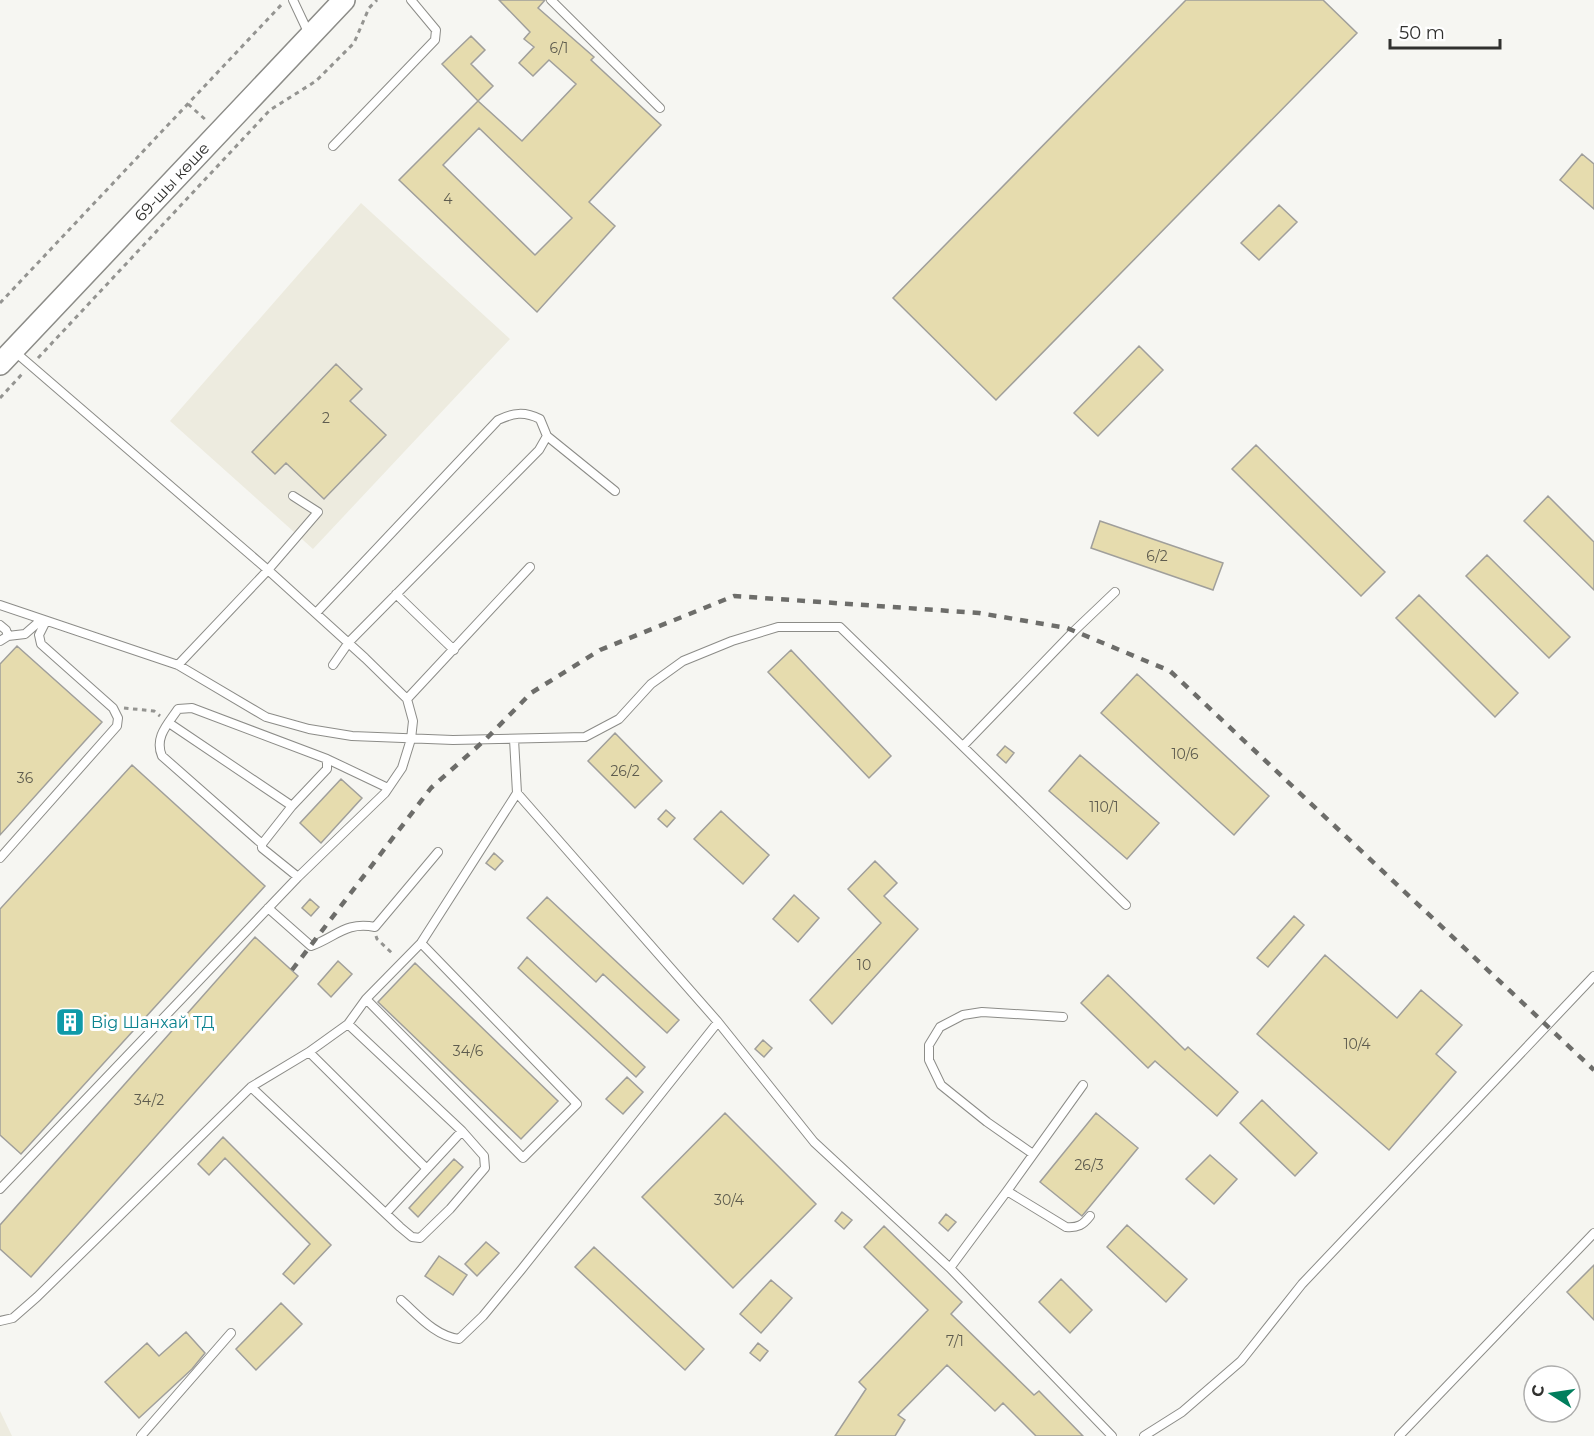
<svg xmlns="http://www.w3.org/2000/svg" width="1594" height="1436" font-family="Montserrat,sans-serif">
	<style>
		.built { fill: #edebdf }
		.building { fill: #e6dcae; stroke: #a09f9b; stroke-width: 1.5; fill-rule: evenodd }
		.lines { fill: none; stroke-linecap: round; stroke-linejoin: round }
		.lane-casing { stroke: #8c8c88; stroke-width: 10 }
		.secondary-casing { stroke: #8c8c88; stroke-width: 24 }
		.path { stroke: #949491; stroke-width: 3; stroke-dasharray: 4.5 4.5; stroke-linecap: butt }
		.lane { stroke: #fff; stroke-width: 8 }
		.secondary { stroke: #fff; stroke-width: 21 }
		.rail { stroke: #6d6d6a; stroke-width: 4.5; stroke-dasharray: 8 8; stroke-linecap: butt }
		.labels { text-anchor: middle; dominant-baseline: central; stroke-width: 6; stroke-linejoin: round; paint-order: stroke }
		.number-label { font-size: 14px; fill: #5e5c4f }
		.street-label { font-size: 16px; fill: #31312f; stroke: #fff }
		.culture-label { font-size: 16px; fill: #0d838f; stroke: #fff; text-anchor: start }
	</style>
	<rect width="100%" height="100%" fill="#f6f6f2"/>
	<path class="built" d="M361 203 510 339 313 549 170 421Z
		M0 1411 12 1436H0Z"/>
	<path class="building" d="M499 0H545L538 8 594 57 591 60 661 125 589 202 615 226 537 312 399 180 478 101 522 141 576 84 549 60 533 76 519 63 534 47 524 39 530 32ZM479 128 572 218 535 255 443 165Z
		M1186 0H1323L1357 33 996 400 893 298Z
		M471 36 485 50 471 64 493 86 478 101 442 64Z
		M1582 154 1594 164V209L1560 180Z
		M1279 205 1297 222 1259 260 1241 243Z
		M1139 346 1163 370 1098 436 1074 413Z
		M336 364 362 389 350 401 386 435 324 499 286 463 275 474 252 452Z
		M1256 445 1385 572 1361 596 1232 469Z
		M1548 496 1594 542V590L1524 521Z
		M1100 521 1223 563 1213 590 1091 548Z
		M1487 555 1570 637 1549 658 1466 576Z
		M1419 595 1518 693 1495 717 1396 618Z
		M17 646 102 722 0 835V664Z
		M791 650 891 756 869 778 768 672Z
		M1137 674 1269 796 1234 835 1101 713Z
		M615 733 662 781 635 808 588 761Z
		M1005 746 1014 753 1006 763 997 755Z
		M1080 755 1159 823 1127 859 1049 791Z
		M132 765 265 886 21 1154 0 1135V909Z
		M341 779 362 798 321 843 300 823Z
		M666 810 675 818 667 827 658 819Z
		M721 811 769 855 743 884 694 839Z
		M494 853 503 861 495 870 486 863Z
		M875 861 897 883 884 896 918 929 832 1024 810 1000 881 923 848 889Z
		M794 895 819 918 798 942 773 919Z
		M547 897 679 1020 667 1033 603 974 596 982 527 918Z
		M310 899 319 907 311 916 302 908Z
		M1294 916 1304 925 1268 967 1257 958Z
		M255 937 298 976 31 1277 0 1249V1225Z
		M1325 955 1397 1018 1421 990 1462 1025 1436 1054 1456 1072 1389 1150 1257 1034Z
		M527 957 645 1067 636 1077 518 968Z
		M338 961 352 974 331 997 318 984Z
		M415 963 558 1101 521 1139 378 1002Z
		M1108 975 1185 1050 1188 1047 1238 1092 1217 1116 1155 1061 1148 1068 1081 1003Z
		M763 1040 772 1048 764 1057 755 1049Z
		M627 1077 643 1092 623 1114 606 1099Z
		M1262 1100 1317 1153 1295 1176 1240 1123Z
		M725 1113 816 1204 733 1288 642 1197Z
		M1096 1113 1138 1148 1082 1216 1040 1182Z
		M223 1137 331 1245 294 1284 283 1274 310 1244 225 1158 209 1175 198 1164Z
		M1210 1155 1237 1179 1214 1204 1186 1179Z
		M454 1159 463 1167 418 1217 409 1208Z
		M842 1212 852 1220 844 1229 835 1221Z
		M946 1214 956 1222 948 1231 939 1223Z
		M1127 1225 1187 1279 1166 1302 1107 1247Z
		M884 1226 962 1302 951 1314 1034 1395 1039 1391 1083 1436H1036L1003 1403 995 1411 947 1365 898 1415 905 1420 895 1436H835L866 1389 859 1382 928 1310 864 1247Z
		M486 1242 499 1253 477 1276 465 1264Z
		M594 1247 704 1349 685 1370 575 1267Z
		M439 1256 467 1275 453 1295 425 1276Z
		M1594 1265V1320L1567 1292Z
		M1061 1279 1092 1310 1070 1333 1039 1302Z
		M771 1280 792 1298 761 1333 740 1314Z
		M281 1303 302 1324 256 1370 236 1349Z
		M186 1332 205 1353 192 1369 139 1418 105 1382 147 1343 159 1356Z
		M758 1343 768 1351 760 1361 750 1353Z"/>
	<g class="lines">
		<g class="lane-casing">
			<path id="lane" d="M293 0 309 34
				M551 0 660 108
				M333 146 435 40 436 30 411 0
				M14 351 268 570 365 658 407 699 413 721 411 739 402 768 385 793 298 877
				M547 436 615 491
				M396 594 454 650
				M0 605 178 665 266 717 309 729 352 736 453 740 585 737 619 719 651 684 683 661 732 641 778 627H840L1126 905
				M316 613 498 420C513 413 524 411 540 419L547 436 539 450 349 642 333 665
				M0 625 6 630 8 636
				M0 641 8 636 25 634 41 620
				M178 665 268 570 318 512 293 496
				M407 699 530 567
				M169 723 292 806
				M514 739 517 793 718 1022 814 1142 950 1268 1112 1436
				M963 746 1074 631 1115 592
				M262 844 162 756C154 737 168 724 178 709L192 708 327 759
				M0 858 117 726 118 718 113 708 41 644 39 635 46 621
				M268 908 311 946C336 937 346 921 375 927L438 852
				M421 943 577 1104 523 1158 366 999 421 943 517 793
				M309 1052 427 1169
				M251 1087 400 1227 412 1237 420 1238 450 1209 485 1168 484 1156 462 1131 348 1024
				M1033 1154 987 1122 941 1085 929 1060V1045L940 1027 963 1015 982 1012 1063 1017
				M0 1189 298 877 262 848V844L292 806 327 769V759L388 788
				M1007 1191 1066 1227C1078 1228 1083 1225 1090 1216
				M386 1213 462 1131
				M950 1268 1007 1191 1083 1085
				M401 1300C418 1315 435 1336 459 1339L483 1316 521 1270 718 1022
				M0 1321 13 1318 37 1297 251 1087 309 1052 348 1024 366 999
				M141 1436 231 1333
				M1144 1436 1182 1412 1241 1361 1302 1284 1594 976
				M1399 1436 1594 1233"/>
		</g>
		<g class="secondary-casing">
			<path id="secondary" d="M0 364 344 0"/>
		</g>
		<path class="path" d="M188 104 207 121
			M0 303 283 3
			M38 358 270 110 316 81 354 43 369 8 377 0
			M0 398 23 373
			M124 708 154 711 160 716
			M376 936 377 939 394 955"/>
		<use href="#lane" class="lane"/>
		<use href="#secondary" class="secondary"/>
		<path class="rail" d="M292 970 431 788 486 739 531 693 600 650 734 596 979 613 1067 628 1170 671 1594 1070"/>
	</g>
	<defs>
		<g id="building-square" transform="scale(1.5)"><rect x="-9" y="-9" width="18" height="18" rx="4" fill="#0f9aa8" stroke="#fff"/><path d="M-4-6H4V6H1V3H-1V6H-4ZM-2.5-4.3h1.7v1.8h-1.7ZM.8-4.3h1.7v1.8H.8ZM-2.5-1h1.7V.8h-1.7ZM.8-1h1.7V.8H.8Z" fill="#fff"/></g>
	</defs>
	<g fill-rule="evenodd">
		<use href="#building-square" x="70" y="1022"/>
	</g>
	<g class="labels">
		<g class="number-label">
			<text x="559" y="48">6/1</text>
			<text x="448" y="199">4</text>
			<text x="326" y="418">2</text>
			<text x="1157" y="556">6/2</text>
			<text x="1185" y="754">10/6</text>
			<text x="625" y="771">26/2</text>
			<text x="25" y="778">36</text>
			<text x="1104" y="807">110/1</text>
			<text x="864" y="965">10</text>
			<text x="1357" y="1044">10/4</text>
			<text x="468" y="1051">34/6</text>
			<text x="149" y="1100">34/2</text>
			<text x="1089" y="1165">26/3</text>
			<text x="729" y="1200">30/4</text>
			<text x="955" y="1341">7/1</text>
		</g>
		<g class="street-label">
			<text transform="translate(172 182) rotate(-47)">69-шы көше</text>
		</g>
		<g class="culture-label">
			<text x="91" y="1022">Big Шанхай ТД</text>
		</g>
	</g>
	<g transform="translate(1552 1394) rotate(282)"><circle r="28" fill="#ffffff" stroke="#adadac" stroke-width="1.5"/>
	<path d="M0-4.5L10 22L0 15L-10 22Z" fill="#017e5d"/>
	<text y="-9" font-size="16" font-weight="bold" text-anchor="middle" fill="#31312f">С</text>
	</g>
	<path d="M1390 39v9h110v-9" fill="none" stroke="#31312f" stroke-width="3"/>
	<text x="1399" y="39" font-size="18" fill="#31312f" stroke="#ffffff" stroke-width="4.5" paint-order="stroke">50 m</text>
</svg>
